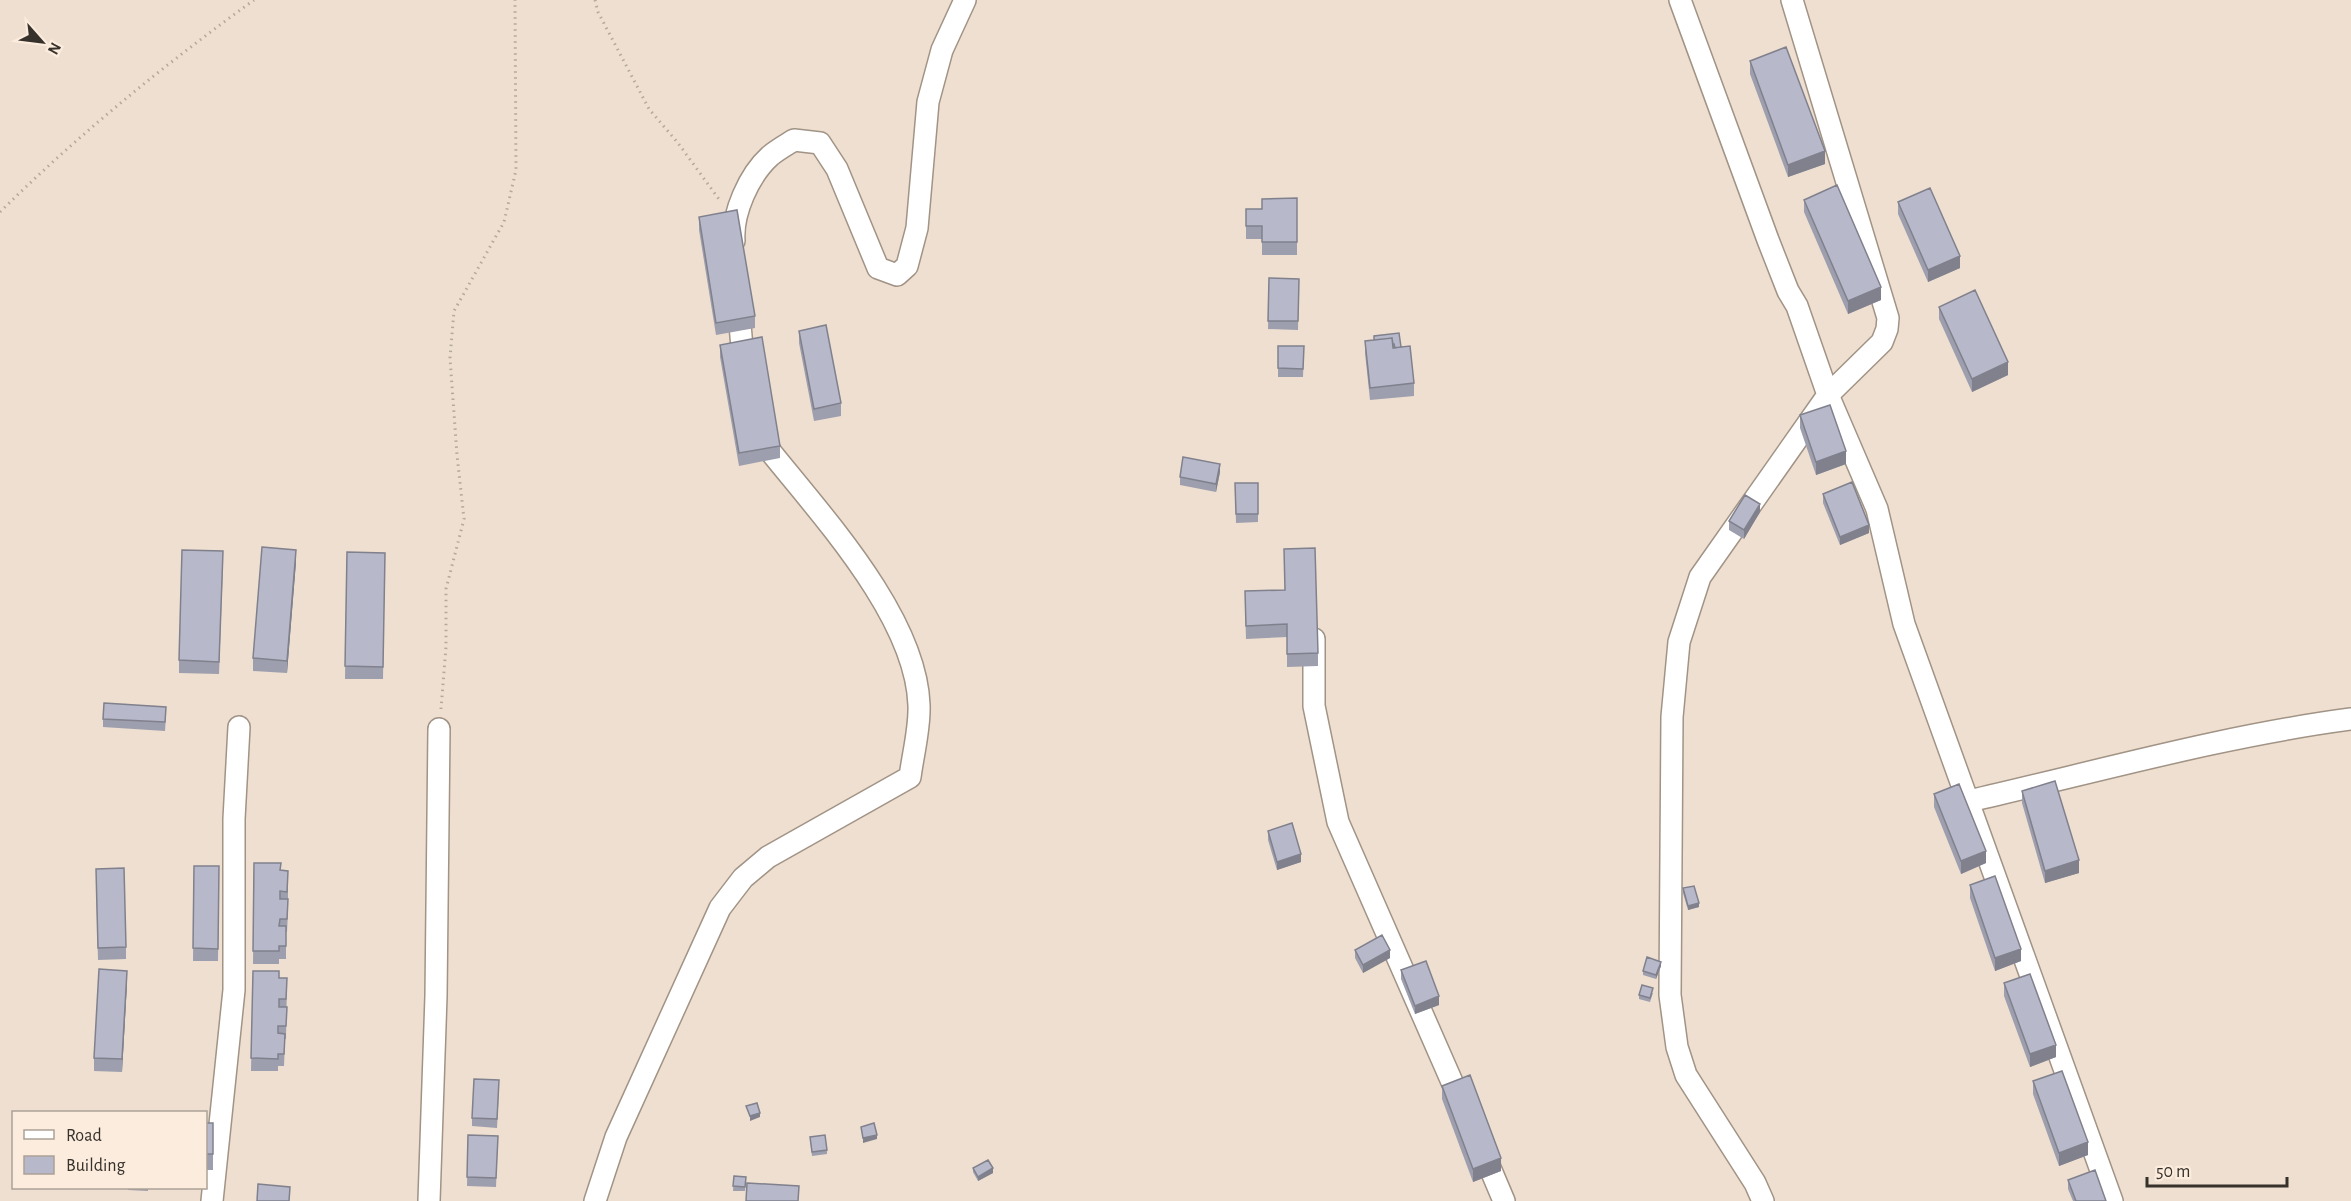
<svg xmlns="http://www.w3.org/2000/svg" width="2351" height="1201" font-family="'Alegreya Sans',sans-serif">
	<style>
		.lines { fill: none; stroke-linecap: round; stroke-linejoin: round }
		.minor-casing { stroke: #a19385; stroke-width: 24 }
		.path { stroke: #b5a99c; stroke-width: 3; stroke-dasharray: 1.5 4.5; stroke-linecap: butt }
		.minor { stroke: #fff; stroke-width: 21 }
		.wall { fill: #9d9eae }
		.shaded-wall { fill: #80818d }
		.building { fill: #b7b8ca; stroke: #80818d; stroke-width: 1.5 }
	</style>
	<rect width="100%" height="100%" fill="#eedfd0"/>
	<g class="lines">
		<g class="minor-casing">
			<path id="minor" d="M1680 0 1768 240 1788 291 1797 306 1828 395 1877 509 1904 624 2112 1201
				M734 241C732 213 749 175 770 156 777 150 786 145 794 140L820 143 837 169 878 268 897 275 907 266 917 228 928 102 942 50 965 0
				M738 302 744 370
				M1314 639V706L1338 822 1463 1107
				M1969 801C2096 772 2222 736 2351 719
				M1482 1149 1504 1201
				M212 1201 234 990V819L239 727
				M429 1201 436 996 439 729
				M595 1201 616 1137 720 908 743 878 768 857 910 777C913 754 920 728 919 705 916 616 820 514 766 446L761 434
				M1763 1201 1755 1183 1686 1075 1677 1047 1670 995 1672 717 1679 642 1700 577 1828 395 1882 342 1887 329 1888 318 1792 0"/>
		</g>
		<path class="path" d="M595 0 598 12 649 109 678 143 721 202
			M0 212C79 134 164 65 254 0
			M441 709 446 647V589L464 519 457 455 450 358 454 311 504 222 516 170 515 0"/>
		<use href="#minor" class="minor"/>
	</g>
	<path class="wall" d="M1750 61 1825 164 1788 177 1750 74Z
		M1297 198V255H1262V239H1246V209H1262Z
		M1804 200 1881 300 1848 314 1804 212Z
		M1898 202 1960 268 1928 282 1898 214Z
		M699 217 755 316V328L716 335 699 230Z
		M1269 278 1299 279 1298 330 1268 329Z
		M1939 307 2008 375 1972 392 1939 319Z
		M799 331 841 403V416L814 421 799 343Z
		M1374 336 1401 347 1414 383V396L1370 400 1365 353V341L1374 340Z
		M720 345 780 446V458L739 466 720 357Z
		M1278 346H1304L1303 377H1278Z
		M1800 415 1846 464 1816 475 1800 428Z
		M1220 472 1216 492 1180 485V477Z
		M1235 483H1258V522L1236 523Z
		M1823 494 1869 533 1840 545 1823 503Z
		M1760 512 1744 539 1729 530V521Z
		M347 552 385 553 383 679H345Z
		M296 562 287 673 253 671V658Z
		M223 564 219 674 179 673V660Z
		M1285 590 1318 653V666L1287 667V637L1246 639 1245 604Z
		M166 715 165 731 103 727V719Z
		M2022 791 2079 873 2045 883 2022 803Z
		M1934 794 1986 863 1961 874 1934 807Z
		M1268 831 1301 862 1277 870 1268 840Z
		M254 863 281 870 288 871V912L287 932H286V959H279V964H253Z
		M194 866H219L218 961H193Z
		M96 882 126 947V959L98 960Z
		M1970 885 2021 961 1995 971 1970 898Z
		M1683 888 1699 907 1688 910 1683 893Z
		M1355 950 1390 958 1363 973 1355 958Z
		M1661 966 1656 979 1643 975V971Z
		M1401 970 1439 1005 1415 1014 1401 979Z
		M253 971 279 978H287L286 1039H285L284 1066H278V1071H251Z
		M127 983 122 1072 94 1071V1058Z
		M2004 983 2056 1057 2030 1067 2004 996Z
		M1653 993 1650 1002 1639 999V995Z
		M2033 1081 2088 1155 2059 1166 2033 1094Z
		M1442 1086 1501 1171 1473 1182 1442 1099Z
		M499 1089 497 1128 472 1126V1118Z
		M206 1123H213V1170H206Z
		M468 1135 498 1136 496 1187 467 1186Z
		M810 1137 827 1150V1154L812 1156Z
		M973 1168 993 1173 978 1181 973 1172Z
		M734 1176 746 1177 745 1191H733Z
		M2068 1180 2106 1201H2073L2068 1189Z
		M128 1188H148V1191L128 1190Z"/>
	<path class="shaded-wall" d="M1825 151V164L1788 177V165Z
		M1960 256V268L1928 282V270Z
		M1881 287V300L1848 314V301Z
		M2008 362V375L1972 392V379Z
		M1846 451V464L1816 475V462Z
		M1220 464V472L1216 492V484Z
		M1760 504V512L1744 539V530Z
		M1869 525V533L1840 545V537Z
		M296 550V562L287 673V661Z
		M1986 851V863L1961 874V861Z
		M1301 854V862L1277 870V862Z
		M2079 860V873L2045 883V871Z
		M1699 903V907L1688 910V906Z
		M2021 949V961L1995 971V958Z
		M1390 950V958L1363 973V965Z
		M1661 962V966L1656 979V975Z
		M127 971V983L122 1072V1059Z
		M1439 996V1005L1415 1014V1006Z
		M2056 1045V1057L2030 1067V1054Z
		M760 1113V1117L750 1121V1116Z
		M877 1135V1139L863 1143V1138Z
		M2088 1142V1155L2059 1166V1153Z
		M1501 1158V1171L1473 1182V1169Z
		M993 1168V1173L978 1181V1177Z"/>
	<path class="building" d="M1786 47 1825 151 1788 165 1750 61Z
		M1837 185 1881 287 1848 301 1804 200Z
		M1930 188 1960 256 1928 270 1898 202Z
		M1297 198V242H1262V226H1246V209H1262V199Z
		M737 210 755 316 716 323 699 217Z
		M1269 278 1299 279 1298 321H1268Z
		M1975 290 2008 362 1972 379 1939 307Z
		M826 325 841 403 814 409 799 331Z
		M1399 333 1401 347 1395 348 1394 344H1393L1392 338 1374 340V336Z
		M762 337 780 446 739 453 720 345Z
		M1392 338 1393 348 1410 346 1414 383 1370 388 1365 341Z
		M1278 346H1304L1303 369 1278 368Z
		M1830 405 1846 451 1816 462 1800 415Z
		M1183 457 1220 464 1216 484 1180 477Z
		M1852 482 1869 525 1840 537 1823 494Z
		M1235 483H1258V514H1236Z
		M1745 495 1760 504 1744 530 1729 521Z
		M262 547 296 550 287 661 253 658Z
		M1315 548 1318 653 1287 654V624L1246 626 1245 591 1285 590 1284 549Z
		M182 550 223 551 219 662 179 660Z
		M347 552 385 553 383 667 345 666Z
		M104 703 166 707 165 722 103 719Z
		M2055 781 2079 860 2045 871 2022 791Z
		M1959 784 1986 851 1961 861 1934 794Z
		M1292 823 1301 854 1277 862 1268 831Z
		M254 863H281L280 870 288 871 287 892 280 891V899H288L287 919H280L279 926H286V946H279V951H253Z
		M194 866H219L218 949 193 948Z
		M124 868 126 947 98 948 96 869Z
		M1995 876 2021 949 1995 958 1970 885Z
		M1694 886 1699 903 1688 906 1683 888Z
		M1382 935 1390 950 1363 965 1355 950Z
		M1647 957 1661 962 1656 975 1643 971Z
		M1426 961 1439 996 1415 1006 1401 970Z
		M99 969 127 971 122 1059 94 1058Z
		M253 971H279V978H287L286 999H279V1007H287L286 1026H278V1033L285 1034 284 1054H278V1059L251 1058Z
		M2030 974 2056 1045 2030 1054 2004 983Z
		M1642 985 1653 988 1650 998 1639 995Z
		M2062 1071 2088 1142 2059 1153 2033 1081Z
		M1470 1075 1501 1158 1473 1169 1442 1086Z
		M474 1079 499 1080 497 1119 472 1118Z
		M757 1103 760 1113 750 1116 746 1106Z
		M115 1112 149 1113H115Z
		M206 1123H213V1154H206Z
		M874 1123 877 1135 863 1138 861 1127Z
		M468 1135 498 1136 496 1178 467 1177Z
		M825 1135 827 1150 812 1152 810 1137Z
		M988 1160 993 1168 978 1177 973 1168Z
		M2095 1170 2106 1201H2076L2068 1180Z
		M734 1176 746 1177 745 1187 733 1186Z
		M747 1183 799 1186 798 1201H746Z
		M258 1184 290 1187 289 1201H257Z"/>
	<rect x="12" y="1111" width="195" height="78" fill="#fbecdd" stroke="#ada196" stroke-width="1.5"/>
	<rect x="24" y="1130" width="30" height="9" fill="#ffffff" stroke="#ada196" stroke-width="1.5"/>
	<text x="66" y="1141" font-size="18" fill="#37312b">Road</text>
	<rect x="24" y="1156" width="30" height="18" fill="#b7b8ca" stroke="#ada196" stroke-width="1.5"/>
	<text x="66" y="1171" font-size="18" fill="#37312b">Building</text>
	<g transform="translate(42 42) rotate(118)" stroke="#fbecdd" stroke-width="4.5" paint-order="stroke">
	<path d="M0-4.5L10 22L0 15L-10 22Z" fill="#37312b"/>
	<text y="-9" font-size="16" font-weight="bold" text-anchor="middle" fill="#37312b">N</text>
	</g>
	<path d="M2147 1177v9h140v-9" fill="none" stroke="#37312b" stroke-width="3"/>
	<text x="2156" y="1177" font-size="18" fill="#37312b" stroke="#fbecdd" stroke-width="4.5" paint-order="stroke">50 m</text>
</svg>
